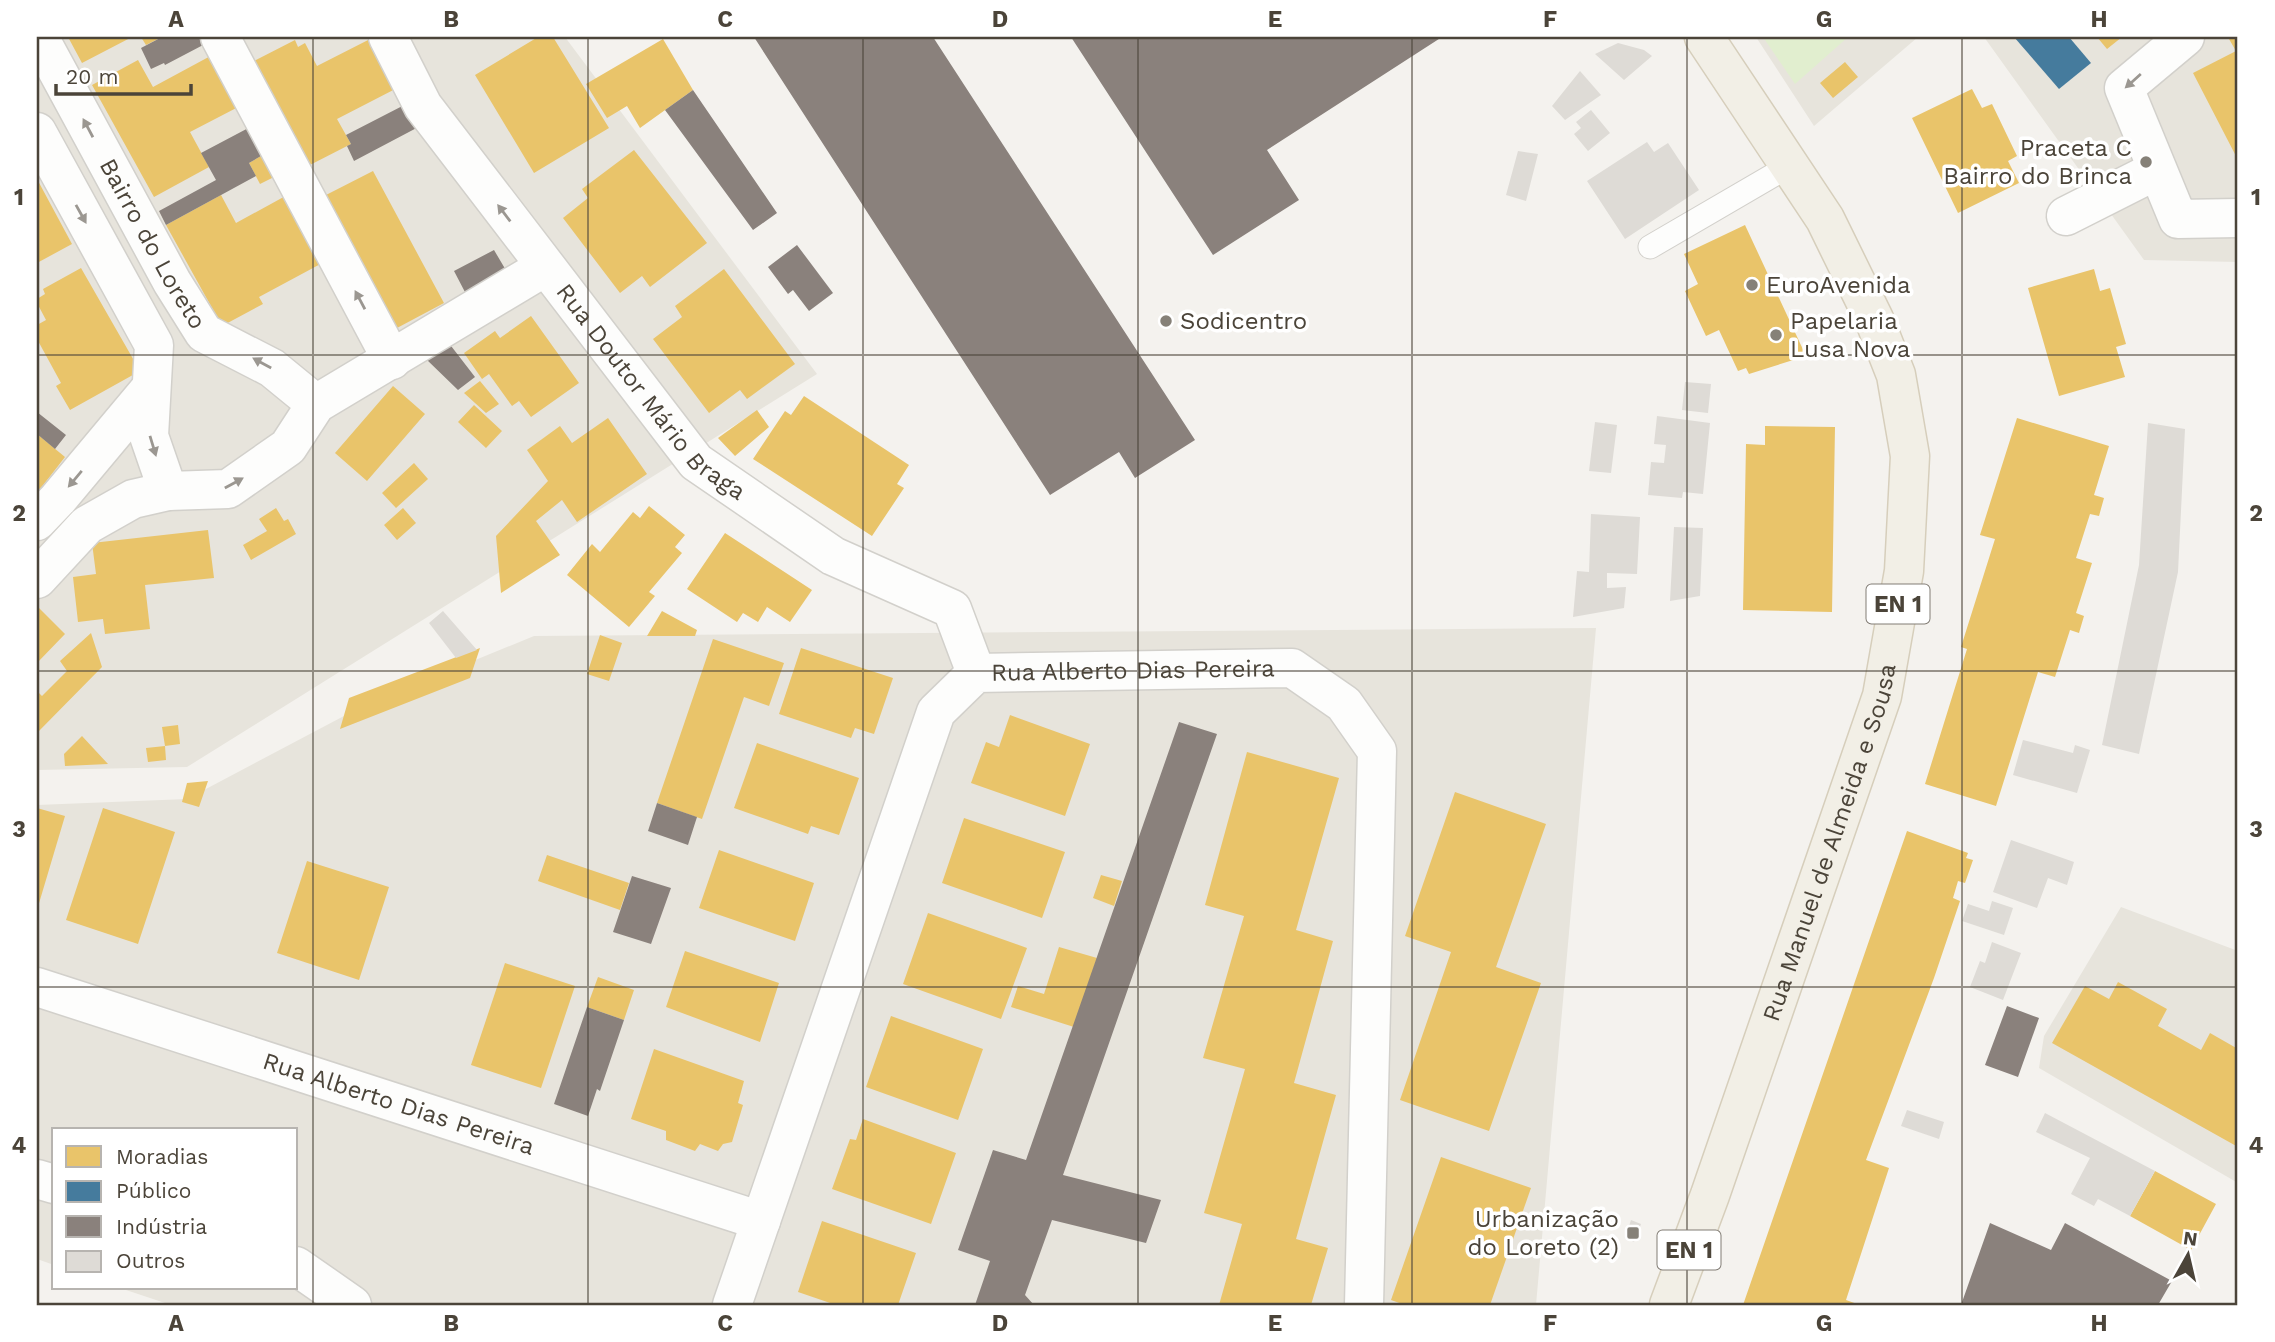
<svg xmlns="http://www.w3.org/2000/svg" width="2275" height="1342" font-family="'Work Sans',sans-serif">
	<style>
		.residential { fill: #e7e4dc }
		.green { fill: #e1eecf }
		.homes { fill: #e9c46a }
		.public { fill: #457b9d }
		.industry { fill: #8a817c }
		.building { fill: #dedbd6 }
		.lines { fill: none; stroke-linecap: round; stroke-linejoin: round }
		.service-casing { stroke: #d2d0cb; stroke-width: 25 }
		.minor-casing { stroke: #d2d0cb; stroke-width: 41 }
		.primary-casing { stroke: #d6cebb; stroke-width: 41 }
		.service { stroke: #fdfdfc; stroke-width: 23 }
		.minor { stroke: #fdfdfc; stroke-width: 38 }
		.primary { stroke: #f2efe6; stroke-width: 38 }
		.oneway { fill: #9b9791 }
		.grid { fill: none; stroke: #4b4439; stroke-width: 2; stroke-opacity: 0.55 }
		.poi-dot { fill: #868178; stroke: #fff; stroke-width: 2.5 }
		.labels { text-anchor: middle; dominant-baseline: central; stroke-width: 7; stroke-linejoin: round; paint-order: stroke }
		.shield { fill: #fff; stroke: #817c74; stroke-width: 2 }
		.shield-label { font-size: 23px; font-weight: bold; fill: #4b4439 }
		.poi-label { font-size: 24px; fill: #4b4439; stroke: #fff; text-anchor: start }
		.street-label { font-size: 24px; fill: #4b4439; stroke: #fff }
		.neatline { fill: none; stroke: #4b4439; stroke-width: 2.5 }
		.grid-label { font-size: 23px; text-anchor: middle; font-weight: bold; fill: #4b4439 }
	</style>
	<rect width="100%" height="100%" fill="#f4f2ee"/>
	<path class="residential" d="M37 37H565L817 374 187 767 37 770Z
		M1756 37H1918L1814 126Z
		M1984 37H2238V262L2144 260Z
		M1596 628 1536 1305H171L120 1288H296V1130H54V1265L37 1259V805L187 799 361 707 534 636Z
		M2121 907 2238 951V1183L2039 1068 2044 1036Z"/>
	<path class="green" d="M1763 37H1848L1795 84Z"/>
	<path class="homes" d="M68 37H132L82 63Z
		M141 37H162L146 45Z
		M374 37 403 85 337 119 351 144 308 166 254 61 295 40 298 47 305 43 317 66Z
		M538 37H553L609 128 534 173 475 75Z
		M2097 37H2122L2107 49Z
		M2233 37H2238V160L2193 73 2236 51 2229 39Z
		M663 39 693 90 640 128 627 106 607 118 586 84Z
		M216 53 244 104 190 132 209 167 154 197 92 85 138 60 153 87Z
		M1845 62 1858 77 1833 98 1820 83Z
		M1972 89 1982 108 1992 104 2017 156 2008 161 2019 183 1958 213 1912 118Z
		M634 150 707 243 650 287 642 276 620 293 563 218 588 198 582 189Z
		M268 152 280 174 260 184 249 163Z
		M373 171 444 303 397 328 326 195Z
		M37 179 72 244 37 263Z
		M289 194 326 261 259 297 263 304 222 326 166 225 221 195 236 223Z
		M1745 225 1806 356 1749 374 1746 368 1738 371 1719 330 1706 336 1685 291 1698 284 1684 254Z
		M81 268 140 371 70 410 56 386 61 383 37 339V325L46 320 37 303V299L45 294 43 289Z
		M724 269 795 364 747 399 740 390 709 413 653 339 682 317 675 306Z
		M2094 269 2100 291 2110 288 2126 344 2116 347 2125 377 2059 396 2028 288Z
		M531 316 579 383 531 417 519 401 512 406 489 374 482 379 464 353 495 331 500 338Z
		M480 381 499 404 486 413 464 393Z
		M393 386 425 414 367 481 335 453Z
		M804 396 909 465 897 484 904 488 872 536 753 459 785 411 791 415Z
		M474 405 502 431 486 448 458 422Z
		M757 410 769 427 735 456 718 438Z
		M608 418 647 474 577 522 562 500 536 521 560 555 501 593 496 536 548 481 527 450 560 426 572 443Z
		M2017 418 2109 446 2094 495 2104 498 2099 516 2090 514 2076 558 2092 563 2076 613 2084 616 2079 633 2070 630 2055 677 2038 672 1996 806 1925 784 1967 649 1961 647 1995 539 1980 535Z
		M1765 426 1835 427 1832 612 1743 610 1746 444 1765 445Z
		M37 434 65 457 37 493Z
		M414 463 428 479 396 508 382 493Z
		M649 506 685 535 675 547 682 553 649 592 655 596 629 627 567 575 592 544 600 552 633 512 640 518Z
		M276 508 284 521 288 519 296 534 251 560 243 545 267 531 259 519Z
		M403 508 416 523 397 540 384 525Z
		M208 530 214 578 145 585 150 629 105 634 103 619 78 622 73 577 96 574 92 543Z
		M725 533 812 590 790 622 767 607 758 622 743 613 737 622 687 589Z
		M37 606 65 634 37 663Z
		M662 611 697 630 695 636H647Z
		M91 633 102 667 37 733V691L42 696 67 671 60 661Z
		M600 635 622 643 609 681 587 674Z
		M713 639 784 663 769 706 744 697 702 819 657 803Z
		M480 648 470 678 340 729 349 698Z
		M801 648 893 678 874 734 855 728 851 738 779 714Z
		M1010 715 1090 744 1065 816 971 783 986 742 999 747Z
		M178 725 180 744 165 746 166 760 148 762 146 748 165 746 162 727Z
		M82 736 108 764 65 766 64 754Z
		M757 743 859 778 839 835 811 826 808 834 734 808Z
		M1247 752 1339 778 1296 930 1333 941 1294 1083 1336 1095 1296 1239 1328 1248 1311 1305H1219L1242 1224 1204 1213 1245 1069 1203 1058 1244 916 1205 905Z
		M208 781 199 807 182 802 187 783Z
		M1455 792 1546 824 1496 967 1541 983 1489 1131 1400 1100 1451 952 1405 936Z
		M37 808 65 816 37 910Z
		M103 808 175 832 138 944 66 920Z
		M964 818 1065 852 1042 918 942 883Z
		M1907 831 1968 853 1966 858 1973 860 1965 883 1958 881 1953 898 1960 901 1934 978 1866 1160 1889 1168 1846 1300 1860 1305H1743Z
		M719 850 814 883 795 941 699 908Z
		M547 855 629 883 620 910 538 881Z
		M307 861 389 887 359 980 277 953Z
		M1101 875 1122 881 1114 906 1093 898Z
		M928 913 1027 948 1001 1019 903 984Z
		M1059 947 1097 958 1074 1027 1011 1007 1018 986 1044 994Z
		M685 951 779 983 760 1042 666 1007Z
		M505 963 575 986 541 1088 471 1065Z
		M598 977 634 990 624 1020 587 1007Z
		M2118 982 2167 1009 2158 1026 2201 1050 2210 1033 2238 1049V1147L2052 1043 2085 986 2109 999Z
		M891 1016 983 1049 958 1120 866 1087Z
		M654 1049 744 1081 738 1103 743 1105 732 1142 723 1144 718 1151 700 1144 695 1151 666 1140V1131L631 1119Z
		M863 1119 956 1153 931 1224 832 1189 850 1139 856 1140Z
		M1441 1157 1531 1188 1490 1305H1405L1391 1300Z
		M2155 1171 2216 1204 2191 1250 2130 1216Z
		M822 1221 916 1253 898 1305H836L798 1292Z"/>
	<path class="public" d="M2014 37H2069L2091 63 2059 89Z"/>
	<path class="industry" d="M162 37H201L205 44 165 65 164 63 151 69 141 48Z
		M754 37H933L1195 440 1135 478 1119 452 1050 495Z
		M1071 37H1442L1267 150 1299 200 1213 255Z
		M693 90 777 213 753 230 665 110Z
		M414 100 426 123 354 161 347 146 351 144 346 135Z
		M254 125 268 152 249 163 256 176 166 225 159 211 216 180 201 153Z
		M797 245 833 293 809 311 793 290 788 294 768 267Z
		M494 250 507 272 466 294 454 271Z
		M448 342 475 377 458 390 426 359Z
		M37 412 66 435 55 449 37 434Z
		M1179 722 1217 734 1063 1175 1161 1200 1146 1243 1052 1220 1025 1295 1034 1305H975L990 1261 958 1250 993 1150 1026 1160Z
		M657 803 697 817 688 845 648 831Z
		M632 876 671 888 651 944 613 932Z
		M2007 1006 2039 1018 2018 1077 1985 1065Z
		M587 1007 624 1020 600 1091 597 1089 588 1116 554 1104Z
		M1990 1223 2051 1250 2065 1223 2172 1281 2158 1305H1961Z"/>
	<path class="building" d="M1618 43 1644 50 1652 56 1624 80 1595 54Z
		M1580 71 1601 95 1565 120 1552 106Z
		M1591 110 1610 133 1588 151 1574 134 1581 128 1576 122Z
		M1647 142 1654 152 1668 143 1699 190 1625 239 1587 181Z
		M1518 151 1538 154 1526 201 1506 195Z
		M1685 382 1711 384 1708 413 1682 410Z
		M1657 416 1710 423 1703 494 1683 492 1682 498 1648 495 1651 462 1664 463 1666 445 1654 444Z
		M1595 422 1617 425 1611 473 1589 471Z
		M2148 423 2185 429 2178 572 2139 754 2102 745 2139 565Z
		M1591 514 1640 517 1637 574 1607 573V588L1626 587 1624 608 1573 617 1577 571 1589 572Z
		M1674 527 1703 528 1700 596 1670 601Z
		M443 611 477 650 456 658 429 623Z
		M2023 740 2073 753 2075 745 2090 750 2077 793 2013 775Z
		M2011 840 2074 862 2067 885 2048 878 2037 908 1993 892Z
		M1992 901 2013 908 2004 935 1962 921 1968 904 1989 911Z
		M1992 942 2021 953 2003 1000 1970 987 1980 961 1985 963Z
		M1907 1110 1944 1122 1939 1139 1901 1126Z
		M2045 1113 2155 1171 2130 1216 2098 1199 2094 1206 2071 1194 2090 1158 2036 1132Z
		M1631 1220 1641 1224 1634 1242 1625 1238Z"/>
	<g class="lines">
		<g class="service-casing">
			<path id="service" d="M1650 247 1789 166"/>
		</g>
		<g class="minor-casing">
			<g id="minor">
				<path id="s1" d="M39 37 172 282 204 333 272 368 316 404"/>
				<path d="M220 37 392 360"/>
				<path id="s2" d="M388 37 423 106 696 462 833 556 952 609 976 673"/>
				<path d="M2185 37 2124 88 2178 219 2238 218"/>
				<path d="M37 132 154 345 149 436 168 491"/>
				<path d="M2066 216 2157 170"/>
				<path d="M37 521 58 499 150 389"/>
				<path d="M37 579 87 525 133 499 168 491 228 489 288 447 316 404 545 267"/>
				<path id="s3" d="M37 987 761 1221"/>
				<path d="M37 1179 54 1184"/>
				<path d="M296 1266 352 1305"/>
				<path id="s4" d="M732 1305 936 712 976 673 1292 668 1344 704 1377 751 1364 1305"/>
			</g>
		</g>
		<g class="primary-casing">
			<g id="primary">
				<path id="s5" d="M1669 1305 1710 1195 1882 696 1904 571 1910 456 1896 375 1874 319 1825 219 1704 37"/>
			</g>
		</g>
		<use href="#service" class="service"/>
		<use href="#minor" class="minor"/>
		<use href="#primary" class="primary"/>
	</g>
	<defs><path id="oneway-solid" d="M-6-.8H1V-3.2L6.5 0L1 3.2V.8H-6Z" transform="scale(1.75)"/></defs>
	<g class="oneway">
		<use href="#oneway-solid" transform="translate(2133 81) rotate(138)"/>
		<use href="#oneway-solid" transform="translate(88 128) rotate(-118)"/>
		<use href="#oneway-solid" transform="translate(504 213) rotate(-127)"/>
		<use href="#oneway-solid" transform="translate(81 214) rotate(61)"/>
		<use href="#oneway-solid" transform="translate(360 300) rotate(-118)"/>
		<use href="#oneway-solid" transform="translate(262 363) rotate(-151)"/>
		<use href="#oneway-solid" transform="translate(153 446) rotate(73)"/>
		<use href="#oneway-solid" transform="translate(75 479) rotate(130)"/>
		<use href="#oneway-solid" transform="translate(234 483) rotate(-29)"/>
	</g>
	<path class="grid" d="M313 37V1305M588 37V1305M863 37V1305M1138 37V1305M1412 37V1305M1687 37V1305M1962 37V1305M37 355H2238M37 671H2238M37 987H2238"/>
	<g class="poi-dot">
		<circle cx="2146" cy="162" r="7"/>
		<circle cx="1752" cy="285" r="7"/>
		<circle cx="1166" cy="321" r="7"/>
		<circle cx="1776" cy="335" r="7"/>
		<rect x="1626" y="1226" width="14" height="14" rx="3.5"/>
	</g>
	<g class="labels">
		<g class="shield">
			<rect x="1866.5" y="584.5" width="63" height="39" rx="5"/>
			<rect x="1657.5" y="1230.5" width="63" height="39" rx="5"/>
		</g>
		<g class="shield-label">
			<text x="1898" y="604">EN 1</text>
			<text x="1689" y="1250">EN 1</text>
		</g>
		<g class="poi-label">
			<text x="2132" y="148" text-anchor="end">Praceta C<tspan x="2132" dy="28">Bairro do Brinca</tspan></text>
			<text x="1766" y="285">EuroAvenida</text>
			<text x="1180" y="321">Sodicentro</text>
			<text x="1790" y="321">Papelaria<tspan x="1790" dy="28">Lusa Nova</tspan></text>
			<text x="1619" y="1219" text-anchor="end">Urbanização<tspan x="1619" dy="28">do Loreto (2)</tspan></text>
		</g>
		<g class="street-label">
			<text stroke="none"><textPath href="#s1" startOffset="236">Bairro do Loreto</textPath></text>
			<text stroke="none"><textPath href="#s2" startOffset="444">Rua Doutor Mário Braga</textPath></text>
			<text stroke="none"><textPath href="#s4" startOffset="840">Rua Alberto Dias Pereira</textPath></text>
			<text stroke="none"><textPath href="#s5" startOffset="490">Rua Manuel de Almeida e Sousa</textPath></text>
			<text stroke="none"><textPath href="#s3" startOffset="380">Rua Alberto Dias Pereira</textPath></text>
		</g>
	</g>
	<rect width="2275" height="1342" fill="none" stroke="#ffffff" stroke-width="77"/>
	<rect x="52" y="1128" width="245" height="161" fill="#ffffff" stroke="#b7b4b0" stroke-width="2"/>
	<rect x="66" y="1146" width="35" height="21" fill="#e9c46a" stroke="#b7b4b0" stroke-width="2"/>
	<text x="116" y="1164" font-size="21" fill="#4b4439">Moradias</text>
	<rect x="66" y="1181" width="35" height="21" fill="#457b9d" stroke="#b7b4b0" stroke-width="2"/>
	<text x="116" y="1198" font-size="21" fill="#4b4439">Público</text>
	<rect x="66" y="1216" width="35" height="21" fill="#8a817c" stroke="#b7b4b0" stroke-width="2"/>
	<text x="116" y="1234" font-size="21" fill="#4b4439">Indústria</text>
	<rect x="66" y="1251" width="35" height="21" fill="#dedbd6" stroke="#b7b4b0" stroke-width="2"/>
	<text x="116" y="1268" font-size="21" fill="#4b4439">Outros</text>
	<g transform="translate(2188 1255) rotate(8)" stroke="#ffffff" stroke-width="5" paint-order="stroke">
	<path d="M0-5L12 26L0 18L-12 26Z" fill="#4b4439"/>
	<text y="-10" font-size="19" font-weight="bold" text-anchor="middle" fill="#4b4439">N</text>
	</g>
	<path d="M56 84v10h135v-10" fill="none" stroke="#4b4439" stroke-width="3.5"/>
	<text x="66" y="84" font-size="21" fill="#4b4439" stroke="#ffffff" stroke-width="5" paint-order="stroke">20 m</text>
	<rect x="38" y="38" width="2198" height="1266" class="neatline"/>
	<g class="grid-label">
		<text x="176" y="27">A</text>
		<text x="451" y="27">B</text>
		<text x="725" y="27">C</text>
		<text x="1000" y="27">D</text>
		<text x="1275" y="27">E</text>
		<text x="1550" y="27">F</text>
		<text x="1824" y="27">G</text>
		<text x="2099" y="27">H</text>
		<text x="19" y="205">1</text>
		<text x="2256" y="205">1</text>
		<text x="19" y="521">2</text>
		<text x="2256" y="521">2</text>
		<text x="19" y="837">3</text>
		<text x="2256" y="837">3</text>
		<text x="19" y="1153">4</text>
		<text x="2256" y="1153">4</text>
		<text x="176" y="1331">A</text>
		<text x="451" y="1331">B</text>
		<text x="725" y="1331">C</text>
		<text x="1000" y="1331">D</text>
		<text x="1275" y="1331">E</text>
		<text x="1550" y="1331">F</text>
		<text x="1824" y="1331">G</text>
		<text x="2099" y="1331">H</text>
	</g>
</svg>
